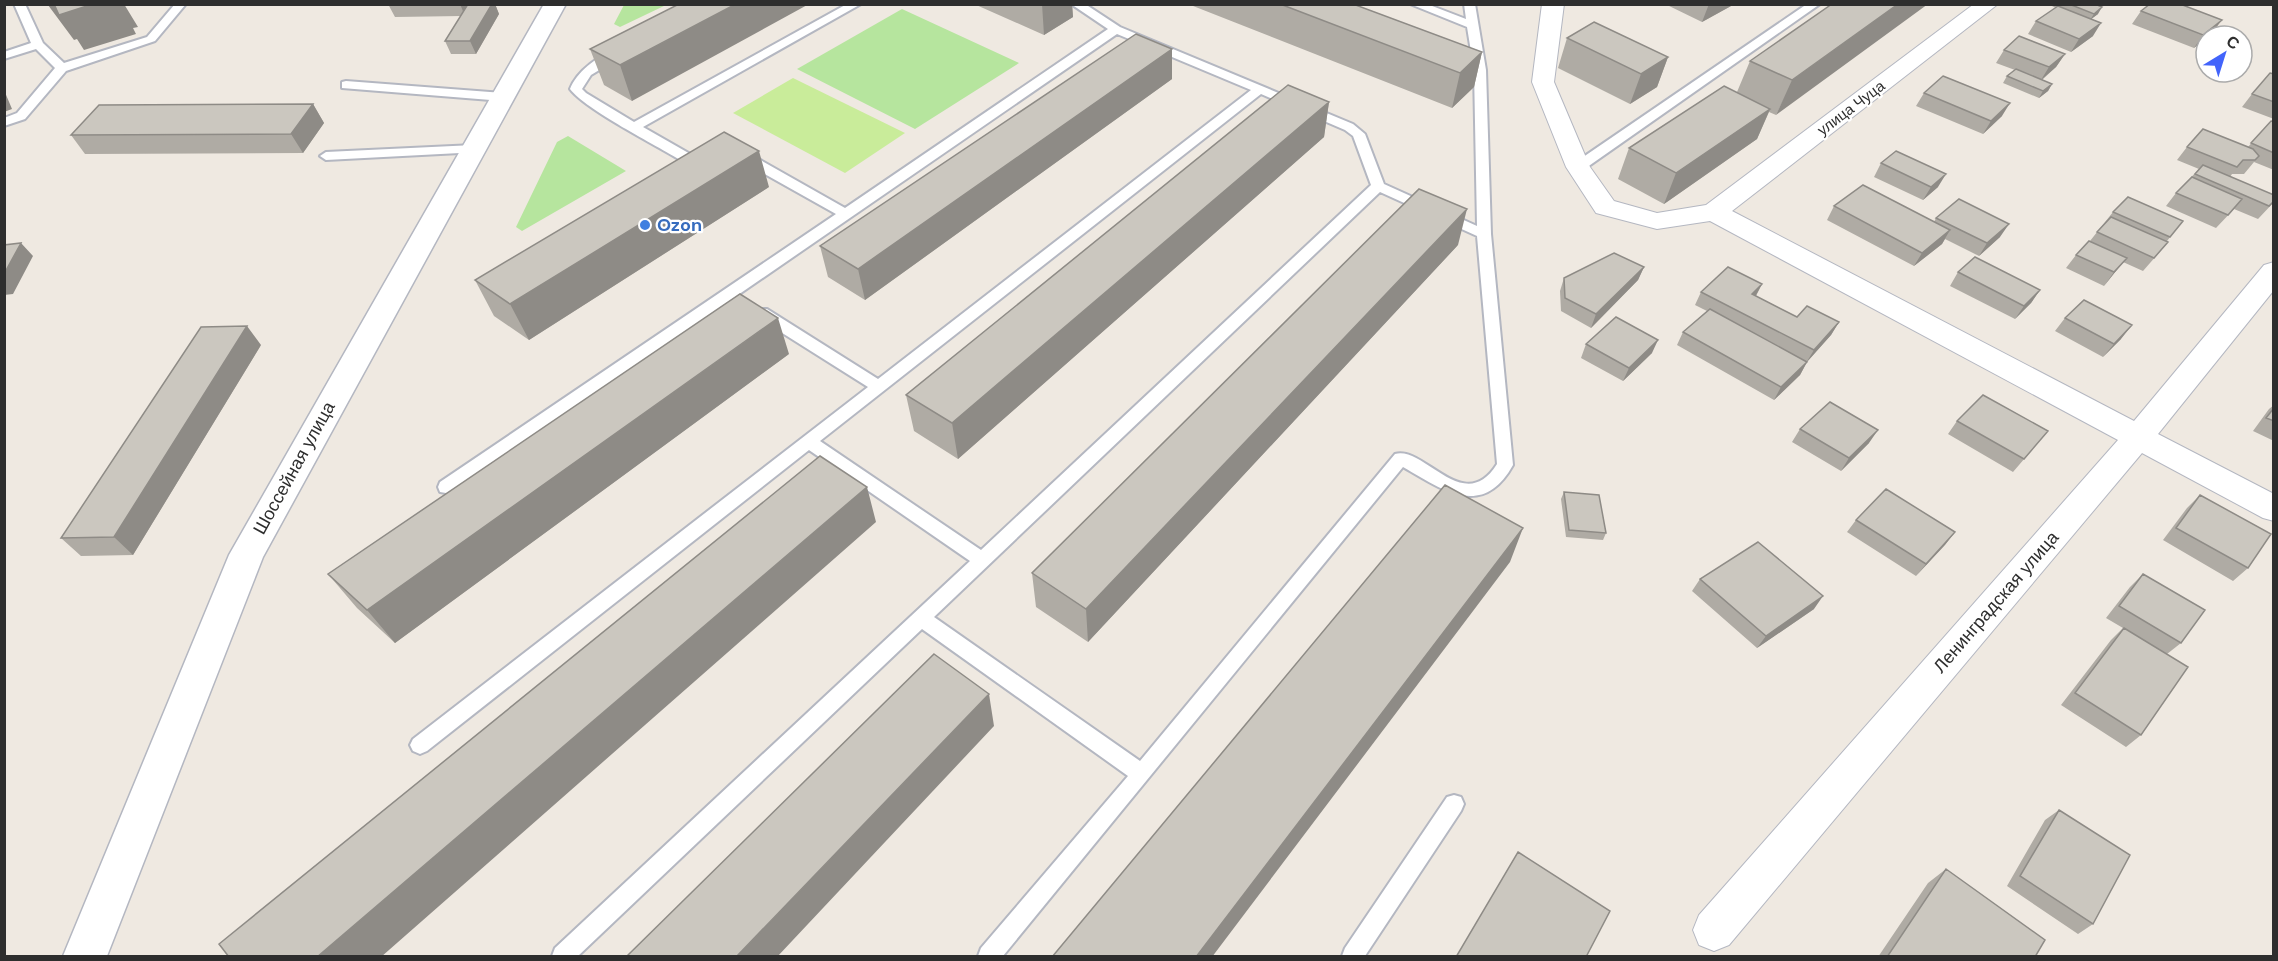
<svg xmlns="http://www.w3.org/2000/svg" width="2278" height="961" font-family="'DM Sans',sans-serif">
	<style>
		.green { fill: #b6e59e }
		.pitch { fill: #c9ec9a }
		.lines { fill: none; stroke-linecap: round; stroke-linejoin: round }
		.lane-casing { stroke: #b4b7c1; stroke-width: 4 }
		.street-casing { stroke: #b4b7c1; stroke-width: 2 }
		.secondary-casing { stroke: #b4b7c1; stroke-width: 3 }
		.lane { fill: #fff; fill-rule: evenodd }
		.street { fill: #fff; fill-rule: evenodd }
		.secondary { fill: #fff; fill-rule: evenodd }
		.wall { fill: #afaba4 }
		.shaded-wall { fill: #8e8b86 }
		.building { fill: #cbc7bf; stroke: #8e8b86; stroke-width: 1.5 }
		.shop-dot { fill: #3f7fe0; stroke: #fff; stroke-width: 2 }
		.labels { text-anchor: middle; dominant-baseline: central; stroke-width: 4.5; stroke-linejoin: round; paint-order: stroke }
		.far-street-label { font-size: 15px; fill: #2e2e2e; stroke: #fff }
		.shop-label { font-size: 18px; font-weight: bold; fill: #366cbe; stroke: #fff; text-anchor: start }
		.street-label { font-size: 18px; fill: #2e2e2e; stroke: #fff }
	</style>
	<rect width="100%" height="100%" fill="#efe9e1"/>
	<path class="green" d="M624 5V4L666 5 620 27 614 24Z
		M902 9 1019 63 915 129 797 69Z
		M568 136 626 171 522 231 516 227 557 142Z"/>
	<path class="pitch" d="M793 78 905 133 845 173 733 113Z"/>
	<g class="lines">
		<g class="lane-casing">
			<path id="lane" d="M14 4H25L43 43 64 63 147 37 175 4H186L155 41 66 71 25 119 4 126V118L17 113 55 68 36 49 4 59V52L31 43Z
				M847 4H861L643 127 692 155 693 158 692 161H682C656 145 586 110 570 89 576 73 601 50 619 54V58L591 75 582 89 586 93 634 122Z
				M1071 4H1085L1120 27 1353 124 1365 134 1384 184 1477 226 1474 70 1467 27 1410 4H1427L1466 19 1464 4H1475L1486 70 1491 234 1513 465C1483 519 1444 491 1403 467L1003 956H978L981 948 1128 776 922 629 578 956H552L555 948 970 561 809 450 427 751 420 754 413 751 410 745 413 739 868 387 757 317 755 313 757 309H767L878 379 1251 90 1117 34 452 492 446 493 440 492 438 487 440 482 836 214 738 159 737 156 738 153H748L845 208 1108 29ZM1261 94 1345 130 1353 136 1371 185 981 550 820 441ZM1380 192 1477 236 1497 464C1464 517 1424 445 1395 454L1140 761 934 617Z
				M1807 4H1820L1583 170H1573L1572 167 1573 164Z
				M346 81 503 93 509 97 503 101 342 88V82Z
				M474 145 479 146 480 149 479 152 326 160 320 156 326 152Z
				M1454 795 1461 797 1464 804 1461 811 1365 956H1342L1345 948 1447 797Z"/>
		</g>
		<g class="street-casing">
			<path id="street" d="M1542 4H1564L1554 82 1590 167 1614 201 1657 213 1706 205 1974 4H1998L1732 211 2134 421 2264 265 2274 262V290L2158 434 2274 494V521L2263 518 2142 453 1729 945 1714 951 1699 945 1693 930 1699 915 2118 440 1710 221 1657 229 1596 213 1566 167 1532 82Z"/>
		</g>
		<g class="secondary-casing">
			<path id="secondary" d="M544 4H566L263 557 107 956H63L229 555Z"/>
		</g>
		<use href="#lane" class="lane"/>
		<use href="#street" class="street"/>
		<use href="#secondary" class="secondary"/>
	</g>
	<path class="wall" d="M388 4H495L499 14 476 54H451L445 41 461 16 395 17Z
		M679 4 632 101 604 85 590 49Z
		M974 4H1072L1073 17 1044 35Z
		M1188 4H1353L1482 52 1474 87 1452 108Z
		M1665 4H1731V6L1702 22Z
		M1832 4 1776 115 1769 112 1757 139 1664 204 1618 179 1629 148 1737 92 1750 61Z
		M2053 4H2095L2098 14 2091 19 2093 36 2071 52 2028 34 2036 21 2056 8 2052 6Z
		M2141 11 2212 33 2206 36V38L2194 48 2132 24Z
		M1567 38 1668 57 1657 87 1630 104 1558 68Z
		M1172 49V79L865 300 828 277 820 246Z
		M2004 50 2065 54 2056 67 2042 80 2052 84 2048 91 2039 98 2003 83 2007 76 2015 70 1996 63Z
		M2274 74V119L2242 107 2252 94Z
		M1924 93 2002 116 1983 134 1916 106Z
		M1329 102 1324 137 958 459 914 431 906 395Z
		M313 104 324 123 303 153 85 154 71 135Z
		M2271 121 2274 122V170L2254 162 2244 174H2232L2230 177 2274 202 2258 219 2234 209 2216 228 2166 206 2176 193 2199 169 2177 160 2187 147H2248Z
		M1881 163 1938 187 1923 200 1874 177Z
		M769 187 529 340 494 316 475 280Z
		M1834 206 1934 222 1936 218 2000 237 1979 256 1945 239 1942 244 1914 266 1827 220Z
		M2113 212 2183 221 2167 241 2168 242 2157 255 2143 271 2123 262 2104 286 2066 268 2076 255 2090 241Z
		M1458 245 1088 642 1036 607 1032 573Z
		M1644 267 1638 280 1591 328 1561 311 1560 291 1564 278Z
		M1958 272 2040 290 2031 303 2015 319 1950 286Z
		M1762 284 1756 296 1797 317 1839 322 1831 335 1807 362 1800 375 1774 400 1677 345 1683 332 1707 311 1695 305 1701 292Z
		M2065 318 2121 339 2103 357 2055 331Z
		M1586 344 1652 353 1623 381 1581 358Z
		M261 345 133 555 81 556 61 538Z
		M789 354 395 643 357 608 328 574Z
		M2274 405V441L2253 431 2269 409Z
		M1957 421 2037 444 2013 472 1948 434Z
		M1800 429 1869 443 1841 471 1792 442Z
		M1564 492 1606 533 1603 540 1566 537 1561 499Z
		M2200 495 2248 568 2233 581 2163 540 2187 508Z
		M1856 520 1955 532 1916 576 1847 532Z
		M2143 574 2181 643 2167 654 2141 735 2126 747 2061 705 2111 640 2123 628 2106 618 2130 587Z
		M1700 579 1814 609 1757 648 1692 591Z
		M2059 810 2093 924 2078 934 2007 886 2045 820Z
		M1946 869 2035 957H1878L1928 883Z"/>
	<path class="shaded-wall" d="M54 4H124L138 27 133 28 136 34 84 50 77 39 74 40 48 5Z
		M460 4H472L465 16Z
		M492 4H495L499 14 476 54 470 41Z
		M736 4H809L632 101 620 65Z
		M1042 4H1072L1073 17 1044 35Z
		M1709 4H1731V6L1702 22Z
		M1898 4H1928L1776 115 1792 80Z
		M2102 7 2098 14 2090 20 2094 14Z
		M2222 20 2212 33 2209 36H2206V38L2194 48 2203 35Z
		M2101 23 2093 36 2071 52 2079 39Z
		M1172 49V79L865 300 858 269Z
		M1482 52 1474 87 1452 108 1460 73Z
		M2065 54 2056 67 2041 80 2049 67Z
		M1668 57 1657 87 1630 104 1641 74Z
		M2052 84 2048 91 2039 98 2043 91Z
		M4 90 12 109 4 112Z
		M1329 102 1324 137 958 459 952 423Z
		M2010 103 2002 116 1983 134 1991 121Z
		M313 104 324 123 303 153 291 134Z
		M1770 109 1757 139 1664 204 1676 173Z
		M759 151 769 187 529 340 510 304Z
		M1946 174 1938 187 1923 200 1931 187Z
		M1467 209 1458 245 1088 642 1086 609Z
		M2009 224 2000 237 1979 256 1987 243Z
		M1950 230 1942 244 1914 266 1922 253Z
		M21 243 33 256 13 294 4 295V274Z
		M2127 258 2116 271 2104 286 2114 272Z
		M1644 267 1638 280 1591 328 1596 314Z
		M1762 284 1755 297 1752 294Z
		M2040 290 2031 303 2015 319 2024 306Z
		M778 318 789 354 395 643 367 610Z
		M1839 322 1831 335 1806 363 1807 362 1800 375 1774 400 1781 387 1806 363 1814 350Z
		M2132 325 2121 339 2103 357 2114 344Z
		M247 326 261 345 133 555 114 537Z
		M1658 340 1652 353 1623 381 1629 368Z
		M1878 430 1869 443 1841 471 1849 458Z
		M867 487 876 522 381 957H317Z
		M1523 528 1510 562 1212 957H1196Z
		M1955 532 1945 545 1916 576 1926 564Z
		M1823 596 1814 609 1757 648 1766 636Z
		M989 694 994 726 777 957H736Z"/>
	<path class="building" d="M54 4H93L59 15Z
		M468 4H492L470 41H445Z
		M679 4H736L620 65 590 49Z
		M1280 4H1353L1482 52 1460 73Z
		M1832 4H1898L1792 80 1750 61Z
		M2069 4H2095L2102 7 2094 14Z
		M2150 4H2180L2222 20 2203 35 2141 11Z
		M2058 6 2101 23 2079 39 2036 21Z
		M1594 22 1668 57 1641 74 1567 38Z
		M1136 34 1172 49 858 269 820 246Z
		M2019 36 2065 54 2049 67 2004 50Z
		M2016 69 2052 84 2043 91 2007 76Z
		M2270 73 2274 74V102L2252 94Z
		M1943 76 2010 103 1991 121 1924 93Z
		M1288 85 1329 102 952 423 906 395Z
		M1724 86 1770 109 1676 173 1629 148Z
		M313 104 291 134 71 135 99 105Z
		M2271 121 2274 122V153L2251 143Z
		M2203 129 2253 149 2259 156 2255 160H2243L2237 167 2187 147Z
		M724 132 759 151 510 304 475 280Z
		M1896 151 1946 174 1931 187 1881 163Z
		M2203 165 2274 195V201L2269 206 2195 174Z
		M2192 177 2242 199 2228 215 2176 193Z
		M1863 185 1950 230 1922 253 1834 206Z
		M1419 189 1467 209 1086 609 1032 573Z
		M2128 197 2183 221 2170 237 2113 212Z
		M1959 199 2009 224 1987 243 1936 218Z
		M2111 217 2168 242 2154 258 2097 232Z
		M2089 241 2127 258 2114 272 2076 255Z
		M21 243 4 274V245Z
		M1614 253 1644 267 1596 314 1565 298 1564 278Z
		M1975 257 2040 290 2024 306 1958 272Z
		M1728 267 1762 284 1752 294 1797 317 1807 306 1839 322 1814 350 1701 292Z
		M740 294 778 318 367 610 328 574Z
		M2084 300 2132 325 2114 344 2065 318Z
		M1710 309 1807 362 1781 387 1683 332Z
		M1616 317 1658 340 1629 368 1586 344Z
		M247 326 114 537 61 538 201 327Z
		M1983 395 2048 431 2024 459 1957 421Z
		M1830 402 1878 430 1849 458 1800 429Z
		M2274 408V421L2266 418Z
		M820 456 867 487 317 957H229L219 944Z
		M1445 485 1523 528 1196 957H1052Z
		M1886 489 1955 532 1926 564 1856 520Z
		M1564 492 1599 495 1606 533 1569 530Z
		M2200 495 2271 534 2248 568 2176 528Z
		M1758 542 1823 596 1766 636 1700 579Z
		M2143 574 2205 610 2181 643 2119 606Z
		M2124 628 2188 667 2141 735 2075 693Z
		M934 654 989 694 736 957H626Z
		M2059 810 2130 855 2093 924 2020 876Z
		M1518 852 1610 911 1586 957H1456Z
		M1946 869 2045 940 2035 957H1887Z"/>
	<circle class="shop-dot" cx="645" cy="225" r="6"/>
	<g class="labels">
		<g class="far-street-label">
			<text transform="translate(1851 108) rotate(-37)">улица Чуца</text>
		</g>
		<g class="shop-label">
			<text x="657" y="225">Ozon</text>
		</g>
		<g class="street-label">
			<text transform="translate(294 468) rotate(-61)">Шоссейная улица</text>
			<text transform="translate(1996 602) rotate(-49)">Ленинградская улица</text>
		</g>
	</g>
	<rect width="2278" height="961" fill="none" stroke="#2e2e2e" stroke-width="12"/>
	<g transform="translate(2224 54) rotate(38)"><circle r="28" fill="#ffffff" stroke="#ababab" stroke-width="1.5"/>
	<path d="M0-4.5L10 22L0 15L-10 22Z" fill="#4264fb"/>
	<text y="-9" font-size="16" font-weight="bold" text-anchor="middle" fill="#2e2e2e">С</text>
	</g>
</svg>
